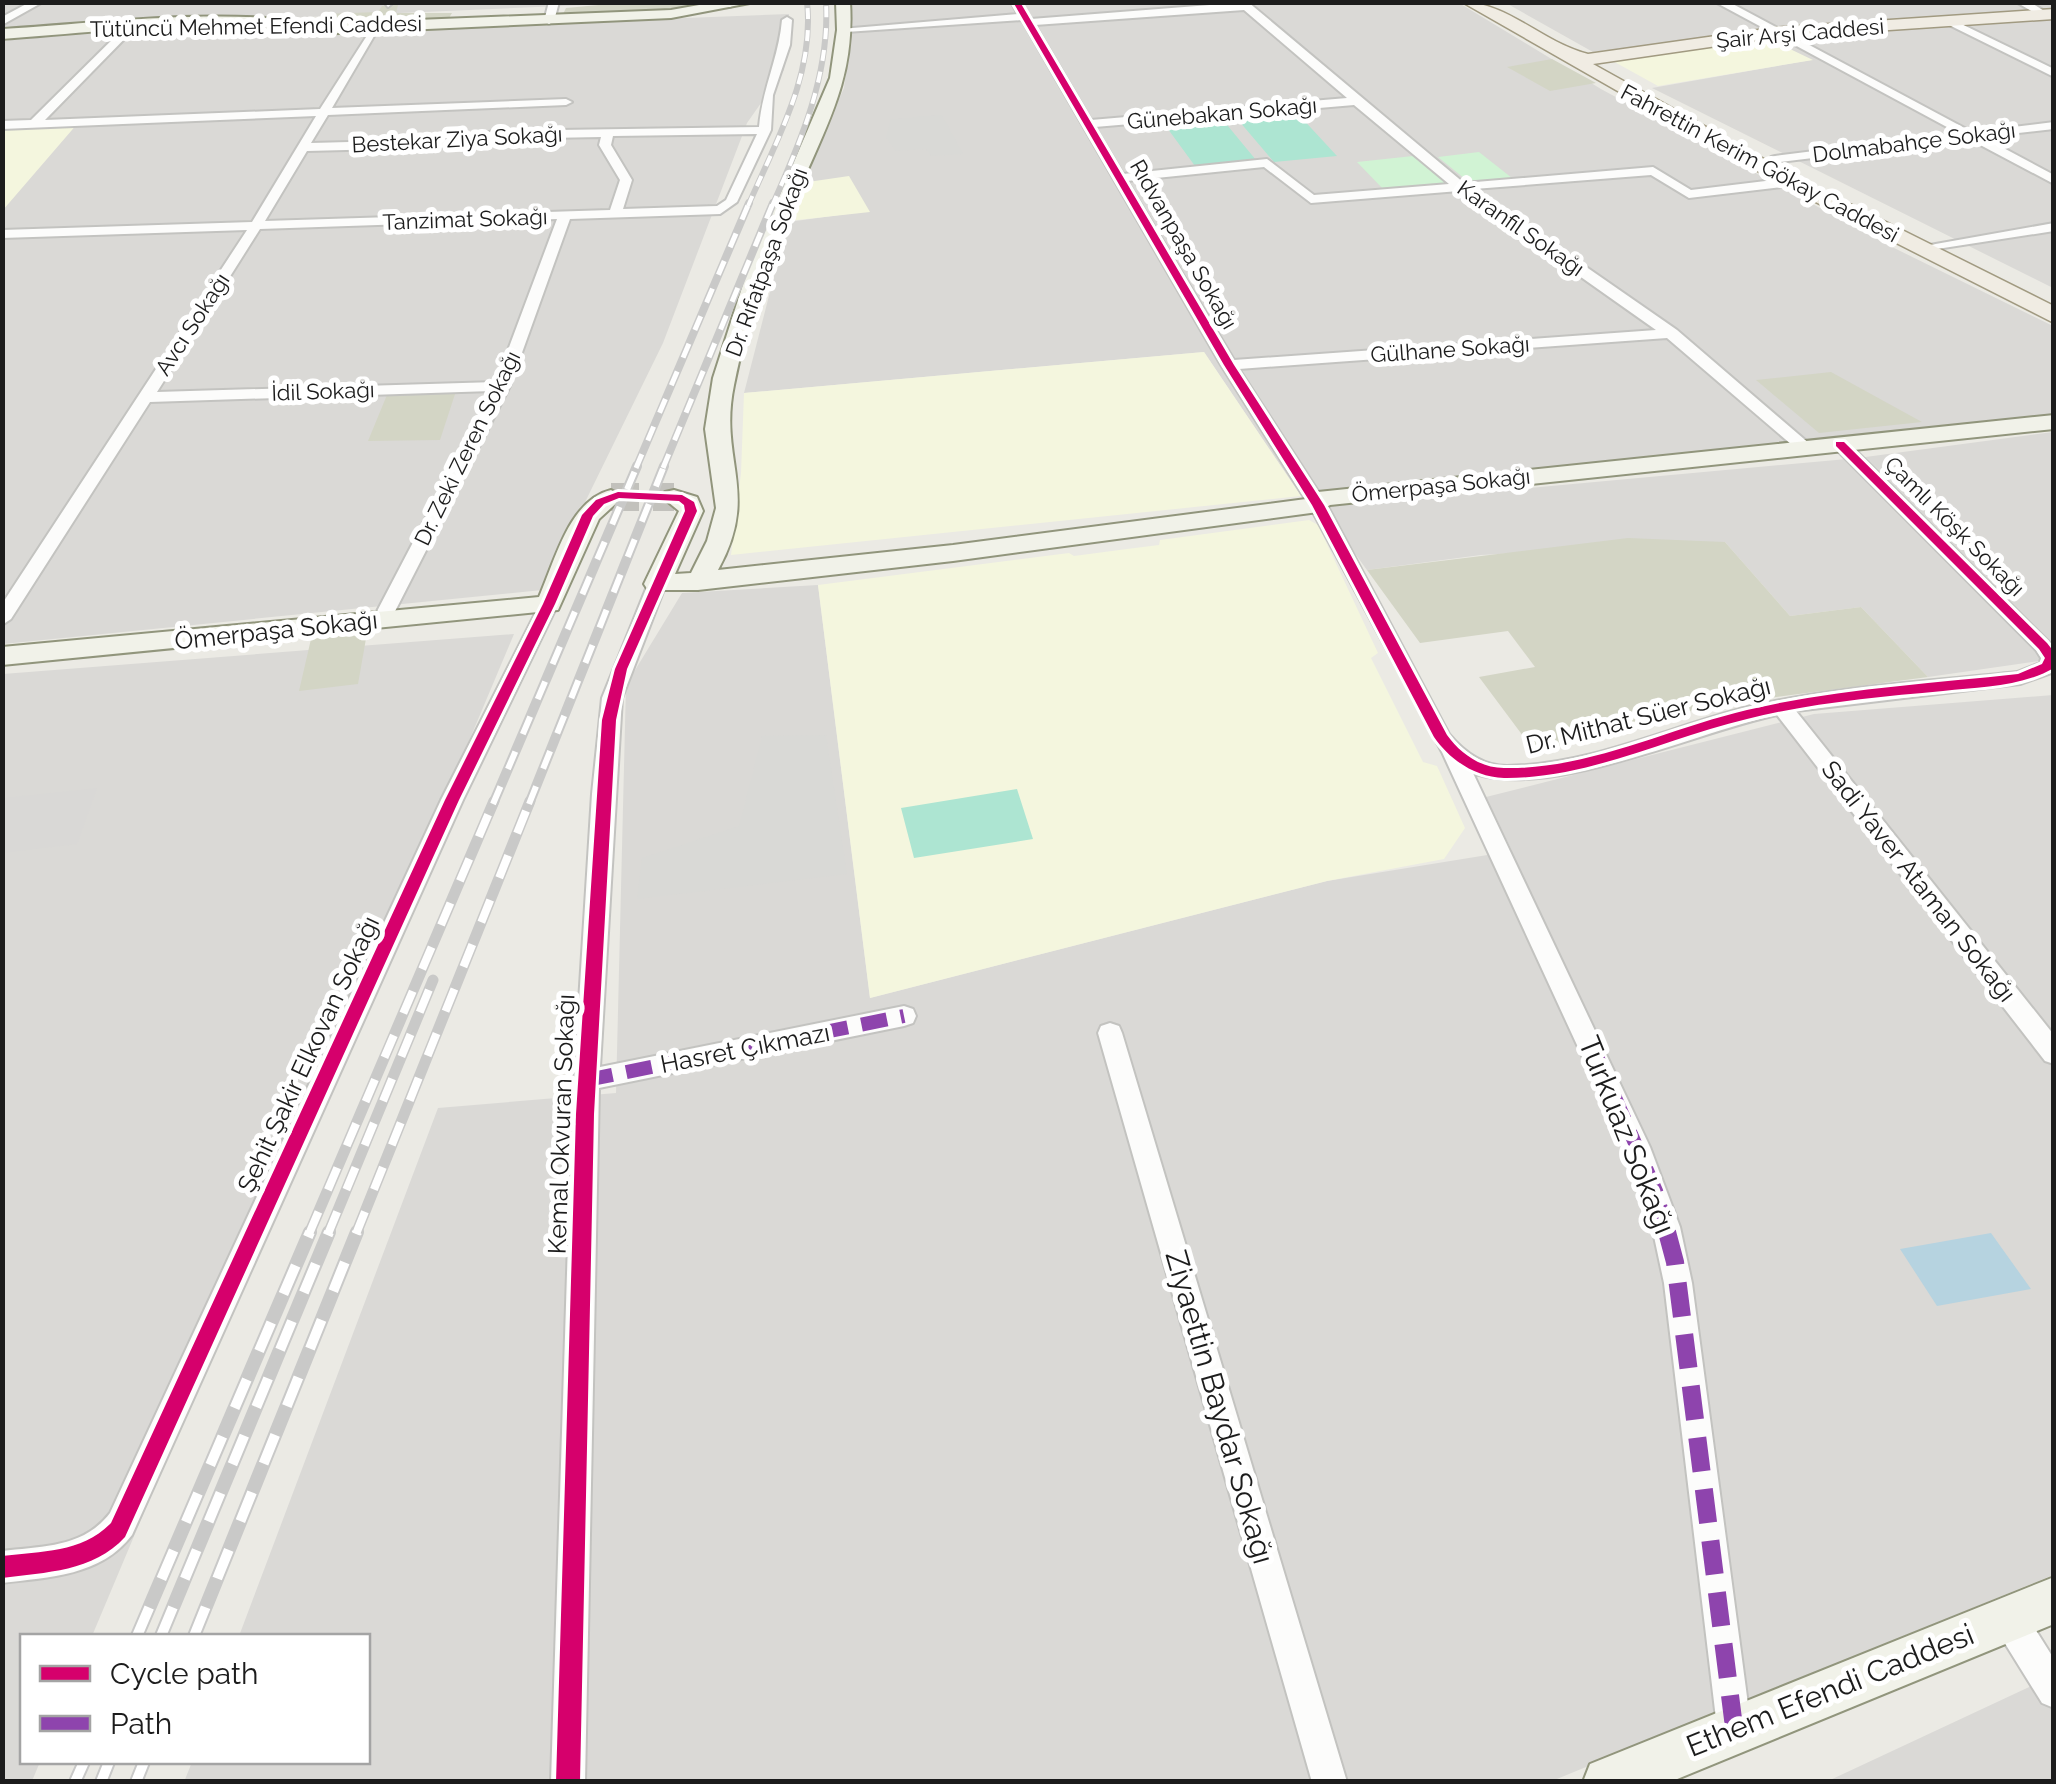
<svg xmlns="http://www.w3.org/2000/svg" width="2056" height="1784" font-family="Raleway,sans-serif">
	<style>
		.residential { fill: #dad9d6 }
		.education { fill: #f4f6de }
		.religious { fill: #d9d8d6 }
		.construction { fill: #d3d5c5 }
		.park { fill: #d1f3d4 }
		.pitch { fill: #ade5d2 }
		.parking { fill: #d9d9d6 }
		.water { fill: #b6d3e0 }
		.lines { fill: none; stroke-linecap: round; stroke-linejoin: round }
		.secondary-tunnel { stroke: #c2c1bc; stroke-width: 28; stroke-dasharray: 28 14; stroke-linecap: butt }
		.street-casing { stroke: #c3c3c0; stroke-width: 4 }
		.secondary-casing { stroke: #91957c; stroke-width: 4 }
		.primary-casing { stroke: #a19a81; stroke-width: 3 }
		.street { fill: #fcfcfb; fill-rule: evenodd }
		.secondary { fill: #f1f2e9; fill-rule: evenodd }
		.primary { fill: #f0ece3; fill-rule: evenodd }
		.rail-far4-casing { stroke: #c9c9c8; stroke-width: 6 }
		.rail-far3-casing { stroke: #c9c9c8; stroke-width: 8 }
		.rail-far2-casing { stroke: #c9c9c8; stroke-width: 10 }
		.rail-far1-casing { stroke: #c9c9c8; stroke-width: 11 }
		.rail-casing { stroke: #c9c9c8; stroke-width: 14 }
		.rail-far4 { stroke: #fff; stroke-width: 4; stroke-dasharray: 11; stroke-linecap: butt }
		.rail-far3 { stroke: #fff; stroke-width: 5; stroke-dasharray: 15; stroke-linecap: butt }
		.rail-far2 { stroke: #fff; stroke-width: 6; stroke-dasharray: 19; stroke-linecap: butt }
		.rail-far1 { stroke: #fff; stroke-width: 8; stroke-dasharray: 24; stroke-linecap: butt }
		.rail { stroke: #fff; stroke-width: 10; stroke-dasharray: 31; stroke-linecap: butt }
		.quiet-far1 { stroke: #8e44ad; stroke-width: 14; stroke-dasharray: 26 14; stroke-linecap: butt }
		.quiet { stroke: #8e44ad; stroke-width: 18; stroke-dasharray: 34 18; stroke-linecap: butt }
		.cycleway-casing { stroke: #fff; stroke-width: 6 }
		.cycleway { fill: #d6006c; fill-rule: evenodd }
		.labels { text-anchor: middle; dominant-baseline: central; stroke-width: 10; stroke-linejoin: round; paint-order: stroke }
		.far-street-label { font-size: 22px; fill: #1c1c1c; stroke: #fff }
		.street-label { font-size: 25px; fill: #1c1c1c; stroke: #fff }
		.near-street-label { font-size: 30px; fill: #1c1c1c; stroke: #fff }
	</style>
	<rect width="100%" height="100%" fill="#ebeae4"/>
	<path class="residential" d="M3 2 629 3 3 30Z
		M2053 2 2054 10 1776 29 1593 52 1506 3Z
		M870 3H1459L1601 89 1890 246 2053 326V419L1301 496 1204 352 744 393 788 222 869 211 801 183 844 88 849 44 847 5Z
		M789 14 784 70 747 123 663 343 542 590 3 644V38L101 30 285 27 318 32Z
		M2053 17V288L1652 88 1811 60 1765 37Z
		M2053 432V659L1928 677 1861 607 1790 616 1725 542 1481 555 1367 570 1321 507 1858 458Z
		M818 585 870 998 1327 881 1512 851 1486 797 1814 714 2053 695V1575L1552 1781 184 1782 192 1762H368V1636H239L438 1108 616 1093 626 685 682 593Z
		M514 634 92 1636H22V1762H40L32 1781 3 1782V674Z
		M2053 1676V1781H1828Z"/>
	<path class="education" d="M1765 37 1813 60 1658 86 1611 60Z
		M78 123 3 210V126Z
		M849 176 870 212 788 221 801 183Z
		M1204 352 1301 496 731 555 741 473 744 393Z
		M1309 520 1318 525 1378 653 1371 658 1423 762 1437 766 1465 828 1444 859 1327 881 870 998 818 585 1069 553 1074 556 1127 549 1159 545 1160 540Z"/>
	<path class="religious" d="M97 788 77 844 3 853V798Z"/>
	<path class="construction" d="M631 2 682 3 693 6 671 13 560 20 566 8Z
		M398 5 396 13H452L446 23 319 27 324 14 378 12 382 6Z
		M1552 59 1596 83 1550 91 1507 67Z
		M1831 372 1922 422 1819 433 1756 380Z
		M457 388 440 440 368 441 389 390Z
		M1628 538 1725 542 1790 616 1861 607 1928 677 1700 707 1667 721 1535 752 1479 677 1535 667 1508 631 1420 643 1367 570Z
		M367 633 358 684 299 691 311 639Z"/>
	<path class="park" d="M1479 152 1512 178 1470 183 1438 157Z
		M1413 156 1449 185 1384 190 1357 162Z"/>
	<path class="pitch" d="M1299 115 1337 156 1274 162 1239 121Z
		M1223 120 1256 160 1195 166 1165 125Z
		M1017 789 1033 839 914 858 901 808Z"/>
	<path class="parking" d="M942 115 963 154 931 156 926 149 896 151 886 138 891 119Z
		M826 735 847 874 637 899 642 858 739 826 762 736Z"/>
	<path class="water" d="M1991 1233 2031 1289 1937 1306 1900 1249Z"/>
	<g class="lines">
		<path class="secondary-tunnel" d="M611 497H674"/>
		<g class="street-casing">
			<path id="street" d="M30 2H43L2 25V17Z
				M384 2H394L388 7Z
				M549 2H559L554 21 549 24 544 21Z
				M683 2H734L735 4 730 7Z
				M1011 2H1021L1031 19 1248 2 1464 183 1653 167 1691 190 1791 178 1797 182 1791 186 1689 198 1651 175 1474 189 1677 330 1811 445V451H1799L1667 338 1239 369 1327 505 1449 734C1464 752 1483 766 1507 766 1589 765 1666 728 1744 708 1833 686 1926 682 2017 672L2040 663 2041 658 2036 650 1834 447 1832 444 1840 439 1846 441 2054 647V672L2020 684 1796 711 2054 1035V1064L2045 1061 1777 715C1695 732 1551 800 1473 773L1650 1147 1680 1227 1692 1283 1751 1727 1746 1739 1734 1744 1722 1739 1717 1727 1664 1283 1652 1227 1624 1147 1442 752 1309 505 1221 365 1022 20 846 32 841 29 1018 14ZM1244 10 1347 98 1091 120 1035 25ZM1354 105 1449 184 1314 195 1267 159 1123 174 1095 127ZM1264 167 1311 203 1459 191 1656 330 1234 360 1127 181Z
				M1715 2H1729L1972 132 2054 122V129L1983 137 2054 175V184L1969 139 1771 163V157L1775 156 1958 133Z
				M2016 2H2030L2049 14 2040 16Z
				M787 17 792 20 790 45 773 95 771 130 737 202 720 214 570 219 510 386 389 623H375L373 619 492 391 150 402 11 619 2 625V604L247 230 2 238V230L252 222 316 116 2 129V121L31 120 129 23 138 25 45 120 320 109 375 23 380 26 332 108 566 99 572 102 566 105 328 115 311 143 464 139 493 131 759 127C762 89 779 57 782 20ZM757 134 726 200 717 206 623 209 632 180 611 145 613 136ZM601 137 599 145 620 180 610 210 265 221 307 151 464 147 493 139ZM557 219 496 382 157 392 260 229Z
				M1949 18 2054 69V77L1945 23Z
				M2054 223V231L1937 249 1930 245Z
				M657 579 666 584 622 698 600 1067 904 1006 913 1009 916 1016 913 1023 904 1026 599 1088 585 1782H551L572 1114 592 794 602 698 648 584Z
				M549 598 558 604 463 800 132 1535C101 1576 50 1577 2 1583V1551C43 1546 83 1548 110 1513L441 800 540 604Z
				M1110 1023 1119 1026 1122 1033 1347 1782H1312L1098 1033 1101 1026Z
				M2008 1601 2020 1605 2054 1659V1708L2042 1703 1996 1629 1992 1617 1996 1605Z"/>
		</g>
		<g class="secondary-casing">
			<path id="secondary" d="M716 2H755L671 18 317 34C224 16 98 32 2 39V29C98 23 224 7 317 24L671 10Z
				M836 2H850C855 78 827 124 799 190 772 253 747 318 734 385 718 461 761 492 718 570L953 545 1306 499 1318 492 2054 415V429L1330 505 1318 512 953 561 698 590H648L644 584 679 511 662 497 665 492 674 490 697 497 703 511 675 574 691 573 707 541 716 508 705 429 713 378 748 269 830 78 837 30Z
				M611 490 623 497 599 519 558 610 2 665V647L539 597C555 561 569 500 611 490Z
				M2054 1577V1624L1670 1782H1583L1590 1764Z"/>
		</g>
		<g class="primary-casing">
			<path id="primary" d="M1462 2C1508 2 1543 43 1588 54L1772 28 2054 9V19L1772 38 1593 64 1798 178 2054 306V323L1784 186Z"/>
		</g>
		<use href="#street" class="street"/>
		<use href="#secondary" class="secondary"/>
		<use href="#primary" class="primary"/>
		<g class="rail-far4-casing">
			<path id="rail-far4" d="M748 206C776 141 815 74 807 2
				M772 206C801 141 830 74 826 2"/>
		</g>
		<g class="rail-far3-casing">
			<path id="rail-far3" d="M636 468 749 203
				M663 468 773 203"/>
		</g>
		<g class="rail-far2-casing">
			<path id="rail-far2" d="M493 804 637 466
				M529 804 664 466"/>
		</g>
		<g class="rail-far1-casing">
			<path id="rail-far1" d="M309 1234 494 801
				M328 1234 433 980
				M356 1234 530 801"/>
		</g>
		<g class="rail-casing">
			<path id="rail" d="M137 1636 310 1232
				M161 1636 329 1232
				M194 1636 357 1232
				M75 1782 84 1762
				M101 1782 109 1762
				M136 1782 144 1762"/>
		</g>
		<use href="#rail-far4" class="rail-far4"/>
		<use href="#rail-far3" class="rail-far3"/>
		<use href="#rail-far2" class="rail-far2"/>
		<use href="#rail-far1" class="rail-far1"/>
		<use href="#rail" class="rail"/>
		<path class="quiet-far1" d="M1598 1059 1656 1191 1668 1234
			M587 1080 904 1016"/>
		<path class="quiet" d="M1667 1232 1675 1262 1734 1727"/>
		<g class="cycleway-casing">
			<path id="cycleway" d="M1013 2H1020L1234 365 1324 505 1447 735C1460 753 1480 768 1504 768 1587 770 1667 729 1747 710 1835 689 1928 684 2018 674L2042 664 2045 658 2039 649 1836 446V442H1844L2047 643 2054 652V668C2021 687 1980 687 1943 691 1877 697 1811 703 1747 719 1667 738 1587 779 1504 778 1475 777 1450 760 1434 737L1312 505 1224 365Z
				M618 492 682 495 694 502 697 511 627 669 616 720 594 1114 580 1782H556L576 1114 602 720 615 669 685 511 684 505 679 501 619 498 604 504 593 516 555 604 459 800 125 1537C93 1572 46 1572 2 1578V1556C42 1551 82 1553 111 1523L445 800 543 604 582 515 596 500Z"/>
		</g>
		<use href="#cycleway" class="cycleway"/>
	</g>
	<g class="labels">
		<g class="far-street-label">
			<text transform="translate(256 26) rotate(-1)">Tütüncü Mehmet Efendi Caddesi</text>
			<text transform="translate(1800 33) rotate(-5)">Şair Arşi Caddesi</text>
			<text transform="translate(1222 113) rotate(-5)">Günebakan Sokağı</text>
			<text transform="translate(457 139) rotate(-3)">Bestekar Ziya Sokağı</text>
			<text transform="translate(1914 142) rotate(-7)">Dolmabahçe Sokağı</text>
			<text transform="translate(1760 163) rotate(28)">Fahrettin Kerim Gökay Caddesi</text>
			<text transform="translate(465 219) rotate(-2)">Tanzimat Sokağı</text>
			<text transform="translate(1521 228) rotate(35)">Karanfil Sokağı</text>
			<text transform="translate(1184 244) rotate(60)">Rıdvanpaşa Sokağı</text>
			<text transform="translate(766 262) rotate(-70)">Dr. Rıfatpaşa Sokağı</text>
			<text transform="translate(192 324) rotate(-57)">Avcı Sokağı</text>
			<text transform="translate(1450 349) rotate(-4)">Gülhane Sokağı</text>
			<text transform="translate(323 391) rotate(-2)">İdil Sokağı</text>
			<text transform="translate(467 448) rotate(-64)">Dr. Zeki Zeren Sokağı</text>
			<text transform="translate(1441 485) rotate(-6)">Ömerpaşa Sokağı</text>
			<text transform="translate(1955 526) rotate(45)">Çamlı Köşk Sokağı</text>
		</g>
		<g class="street-label">
			<text transform="translate(276 630) rotate(-6)">Ömerpaşa Sokağı</text>
			<text transform="translate(1648 715) rotate(-14)">Dr. Mithat Süer Sokağı</text>
			<text transform="translate(1919 881) rotate(52)">Sadi Yaver Ataman Sokağı</text>
			<text transform="translate(745 1048) rotate(-11)">Hasret Çıkmazı</text>
			<text transform="translate(308 1054) rotate(-65)">Şehit Şakir Elkovan Sokağı</text>
			<text transform="translate(561 1124) rotate(-88)">Kemal Okvuran Sokağı</text>
		</g>
		<g class="near-street-label">
			<text transform="translate(1627 1135) rotate(68)">Turkuaz Sokağı</text>
			<text transform="translate(1220 1407) rotate(74)">Ziyaettin Baydar Sokağı</text>
			<text transform="translate(1830 1690) rotate(-22)">Ethem Efendi Caddesi</text>
		</g>
	</g>
	<rect width="2056" height="1784" fill="none" stroke="#1c1c1c" stroke-width="10"/>
	<rect x="20" y="1634" width="350" height="130" fill="#ffffff" stroke="#a4a4a4" stroke-width="2.5"/>
	<rect x="40" y="1666" width="50" height="15" fill="#d6006c" stroke="#a4a4a4" stroke-width="2.5"/>
	<text x="110" y="1684" font-size="30" fill="#1c1c1c">Cycle path</text>
	<rect x="40" y="1716" width="50" height="15" fill="#8e44ad" stroke="#a4a4a4" stroke-width="2.5"/>
	<text x="110" y="1734" font-size="30" fill="#1c1c1c">Path</text>
</svg>
